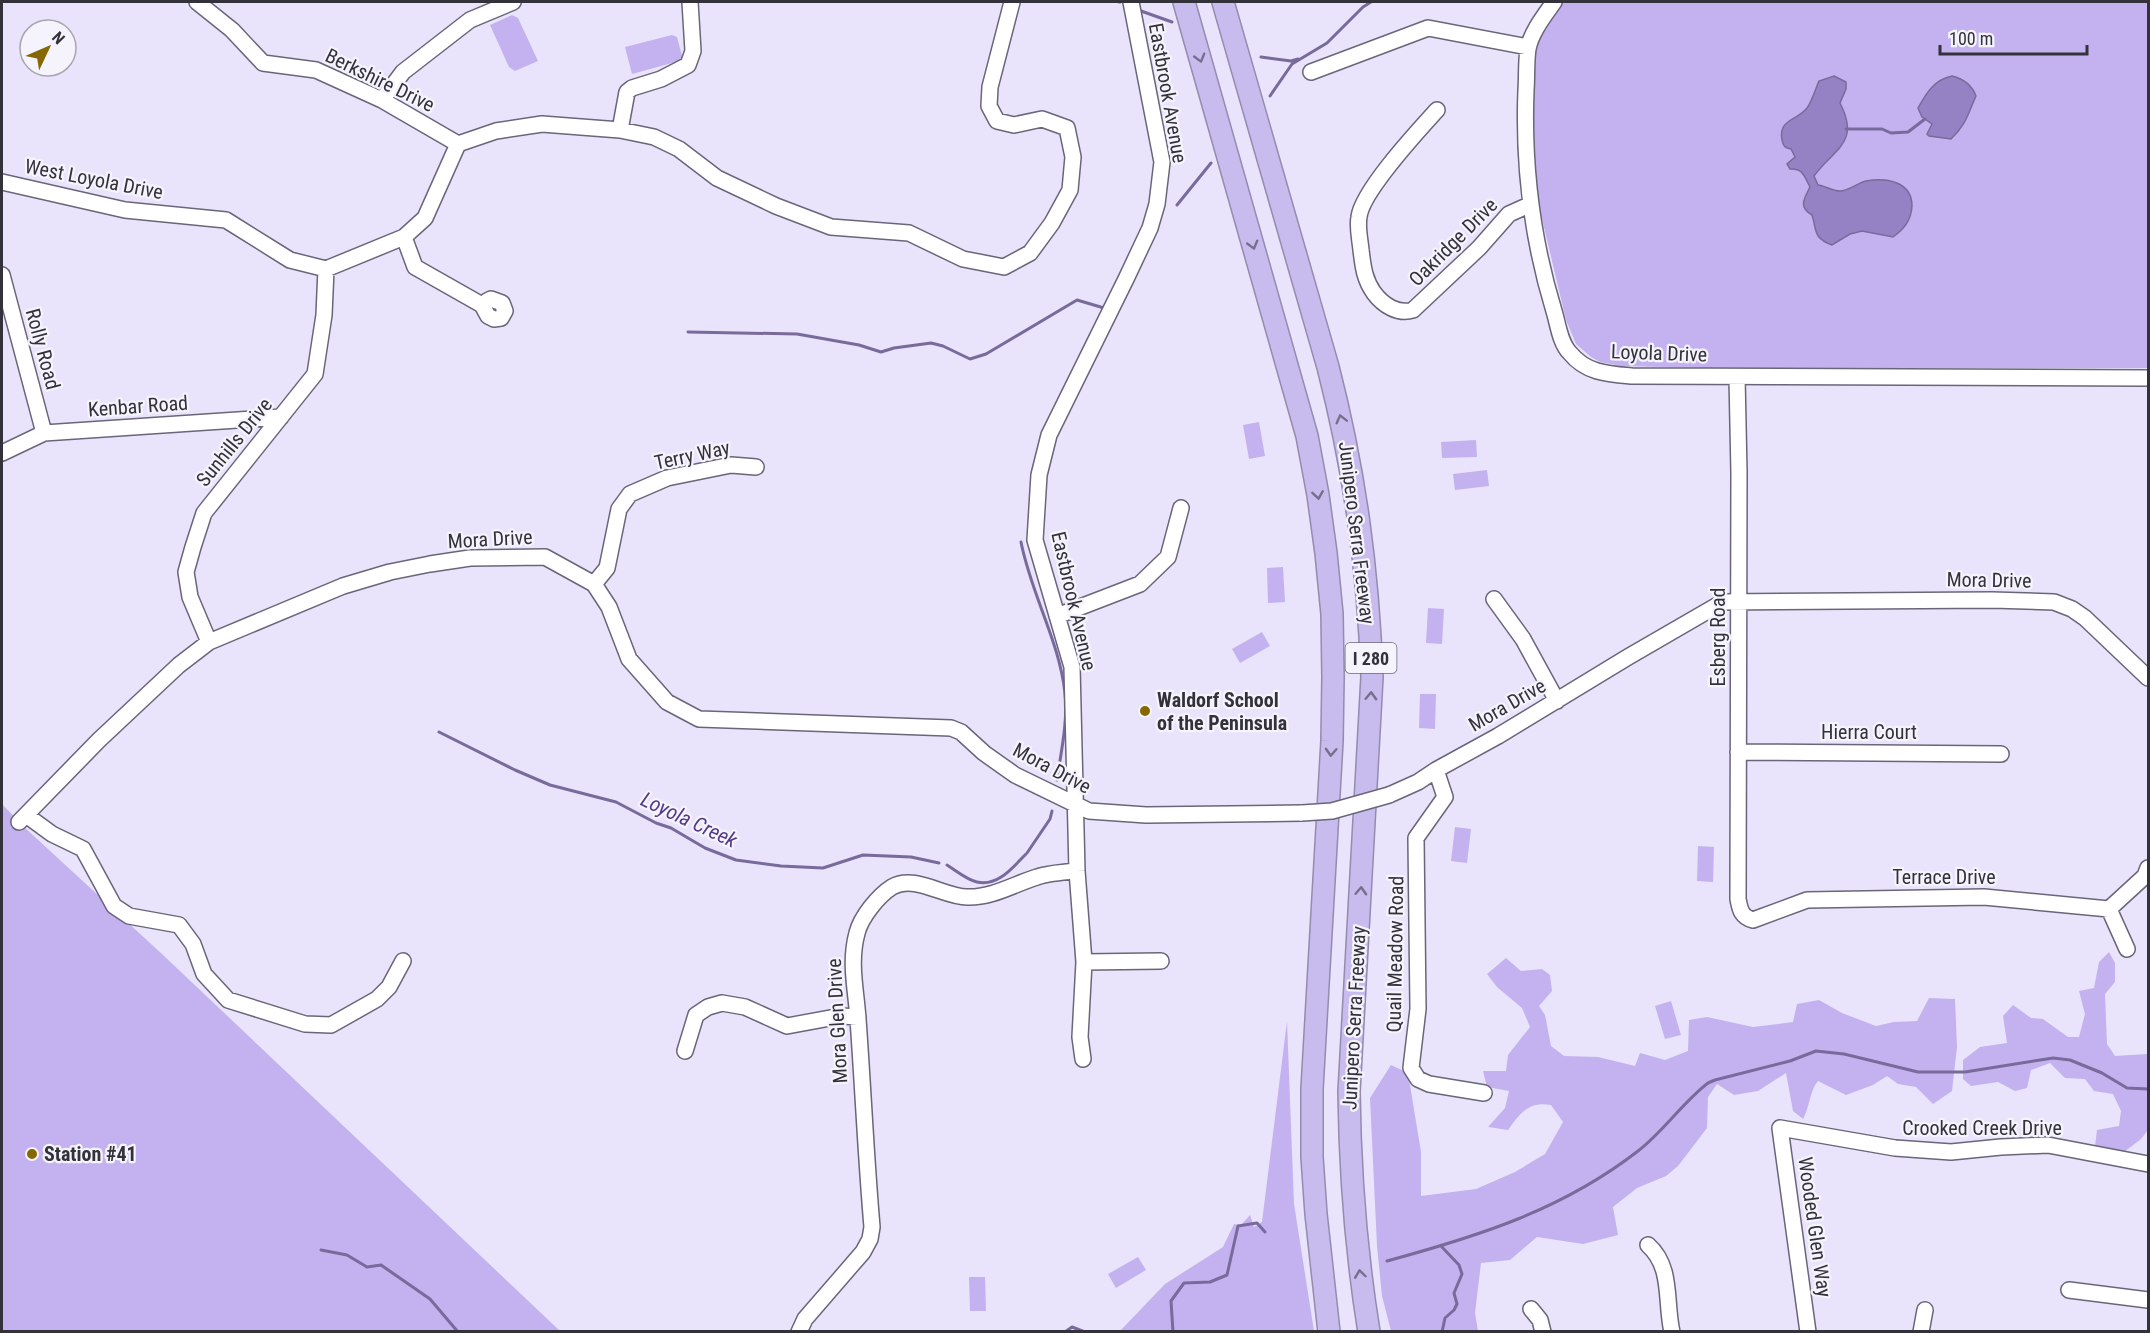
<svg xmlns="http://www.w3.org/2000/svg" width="2150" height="1333" font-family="'Roboto Condensed',sans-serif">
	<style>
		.green { fill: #c3b2ef }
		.water { fill: #9582c4; stroke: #786a9b; stroke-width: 1.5 }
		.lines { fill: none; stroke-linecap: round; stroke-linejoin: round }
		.stream { stroke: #786a9b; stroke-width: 3 }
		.minor-casing { stroke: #6a6579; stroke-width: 18 }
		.highway-casing { stroke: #948baf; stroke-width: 24 }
		.minor { stroke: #fff; stroke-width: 15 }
		.highway { stroke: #c8bbee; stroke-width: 21 }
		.minor-bridge-casing { stroke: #6a6579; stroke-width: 18; stroke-linecap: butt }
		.minor-bridge { stroke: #fff; stroke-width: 15 }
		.oneway { stroke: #766f8b }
		.poi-dot { fill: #876702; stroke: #f5f3fc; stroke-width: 2 }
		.labels { text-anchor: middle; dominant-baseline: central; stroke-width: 4.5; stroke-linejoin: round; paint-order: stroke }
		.shield { fill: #f5f3fc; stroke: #6d6b74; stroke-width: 1.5 }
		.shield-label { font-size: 18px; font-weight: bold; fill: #33313a }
		.street-label { font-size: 20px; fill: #33313a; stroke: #f5f3fc }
		.poi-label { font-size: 20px; font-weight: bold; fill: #33313a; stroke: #f5f3fc; text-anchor: start }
		.water-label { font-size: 21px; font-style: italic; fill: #553989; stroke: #f5f3fc }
	</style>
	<rect width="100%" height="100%" fill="#e9e4fb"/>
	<path class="green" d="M1562 2H2148V368H1705L1622 366 1600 362 1591 357 1576 344 1566 320 1539 206 1529 145 1535 53 1540 36Z
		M512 15 518 18 538 61 515 71 509 67 490 25Z
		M672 35 677 37 682 56 679 61 632 74 625 47Z
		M1259 422 1265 456 1249 459 1243 425Z
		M1476 440 1477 457 1442 458 1441 442Z
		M1487 470 1489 486 1455 490 1453 474Z
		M1283 567 1285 602 1268 603 1267 568Z
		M1428 608 1444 609 1442 644 1426 643Z
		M1262 632 1270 646 1240 663 1232 649Z
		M1420 694H1436L1435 729 1419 728Z
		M2 804 23 826 163 955 560 1331H2Z
		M1455 827 1471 829 1467 863 1451 861Z
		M1698 846 1714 847 1713 882 1697 881Z
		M2109 952 2115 963V982L2105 994 2107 1044 2115 1056 2148 1054V1130L2141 1139 2124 1152 2095 1146 2097 1130 2119 1126 2121 1111 2113 1094 2094 1091 2085 1079 2065 1078 2050 1063 2031 1070 2027 1088 2015 1091 1998 1082 1971 1086 1963 1079V1060L1980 1047 2007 1043 2003 1016 2013 1005 2031 1018 2043 1019 2068 1037H2079L2085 1014 2079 991 2094 988 2099 962Z
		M1506 958 1521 971 1542 969 1550 975 1552 991 1539 1006 1545 1015 1551 1046 1564 1056 1598 1057 1635 1066 1640 1053 1665 1060 1688 1051 1689 1020 1707 1017 1753 1027 1793 1022 1797 1004 1819 1000 1842 1013 1876 1026 1894 1022 1917 1021 1929 998 1955 999 1957 1047 1952 1091 1933 1104 1916 1087 1898 1084 1887 1076 1873 1085 1846 1095 1818 1081C1809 1092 1810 1107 1803 1119L1793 1111 1786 1073 1758 1091 1734 1095 1717 1084 1708 1097 1707 1128 1678 1166 1666 1176 1637 1188 1613 1207 1618 1235 1583 1244 1537 1237 1510 1260 1481 1263 1475 1313 1478 1331H1391L1382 1296 1377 1246 1370 1098 1391 1065 1408 1073 1421 1152V1196L1476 1189 1515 1172 1545 1154 1563 1122 1551 1105C1529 1101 1520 1113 1508 1130L1488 1127 1505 1108 1509 1091 1487 1087 1483 1071H1506L1508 1055 1530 1027 1522 1008 1497 987 1487 974Z
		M1671 1001 1681 1035 1665 1039 1655 1006Z
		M1287 1021 1294 1204 1314 1331H1120L1165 1284 1223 1247 1234 1224 1241 1225 1250 1215 1254 1227 1262 1222Z
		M1138 1257 1146 1270 1116 1288 1108 1274Z
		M969 1277H985L986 1311H970Z"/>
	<path class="water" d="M1834 76 1846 82V89L1840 103C1861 144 1833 149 1814 176L1818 185C1826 186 1832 191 1840 191 1848 191 1858 183 1866 181 1887 177 1912 182 1912 206 1911 221 1904 229 1893 237L1862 231 1850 234 1832 245C1813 238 1817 231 1812 215 1798 207 1804 199 1810 187 1804 176 1803 168 1790 169L1787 164 1795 157 1791 149C1785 148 1783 146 1782 140 1778 119 1797 121 1807 108 1812 101 1815 90 1819 81Z
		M1952 76C1964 79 1972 85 1976 96 1968 114 1966 125 1951 139L1929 136 1927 134 1932 124 1922 117 1918 108C1927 92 1934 80 1952 76Z"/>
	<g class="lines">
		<path class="stream" d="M1119 2H1120
			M1141 11 1172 22
			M1261 57 1291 61 1298 59
			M1270 96 1292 64 1327 43 1363 7 1371 2
			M1846 129H1882L1891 133 1908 132 1925 119
			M1177 205 1211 163
			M688 332 797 334 859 345 881 352 894 348 931 343 943 346 970 359 986 354 1077 300 1104 308
			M1021 542C1031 594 1059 640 1065 693 1068 721 1061 752 1057 780
			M439 732 515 770 550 785 616 802 656 823 671 828 705 848 736 860 781 866 823 868 863 855 911 857 939 863
			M1027 853 1050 819 1052 811
			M947 865C955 870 967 880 977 882 998 887 1013 867 1026 854
			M1441 1246 1459 1265 1462 1274 1454 1293 1457 1304 1454 1310 1445 1318 1442 1332
			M321 1250 347 1255 367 1267 381 1265 430 1299 458 1332
			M1387 1261C1479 1236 1562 1210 1638 1151 1664 1131 1682 1103 1708 1083L1715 1080 1790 1061 1816 1051 1844 1054 1918 1072H1965L2053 1058 2070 1060 2102 1073 2127 1088 2148 1089
			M1065 1332 1072 1327 1085 1332
			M1173 1332 1171 1301 1184 1283 1210 1282 1227 1275 1238 1226 1257 1223 1265 1232"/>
		<g class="minor-casing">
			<path id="minor" d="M197 2 232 30 263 63 316 70 382 100 458 144
				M1554 2C1545 15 1531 32 1528 49 1526 62 1527 77 1526 90 1523 165 1532 239 1554 311 1558 324 1560 343 1570 353 1586 373 1608 374 1632 376L2148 378
				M1311 72 1428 28 1528 47
				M382 100 403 72 470 20 513 2
				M1437 110C1418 131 1362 191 1359 217 1357 228 1360 239 1361 250 1363 266 1364 279 1374 293 1383 305 1398 315 1413 310L1479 248 1509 214 1529 205
				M620 130 627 92 632 88 661 79 688 65 693 51 690 2
				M2 182 125 210 226 220 290 260 326 269 404 237 425 218 458 144 496 131 542 124 620 130 654 137 679 149 717 178 776 206 831 227 909 233 963 259 1004 267 1030 253 1052 223 1070 190 1073 157 1067 128 1042 119 1014 125 997 121 989 106 990 87 1012 2
				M404 237 415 267 482 305 488 316 494 319 501 318 505 311 502 303 491 299 487 301 482 305
				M2 275 44 433
				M1737 377 1739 473 1738 899C1740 909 1741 917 1753 920L1807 900 1984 897 2109 909 2145 876 2148 868
				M2 453 44 433 281 417
				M594 584 607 568 619 509 630 494 667 478 731 465 756 467
				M1494 599 1523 639 1557 701
				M1057 616 1140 584 1168 557 1181 508
				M209 642 190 597 186 572 193 547 204 513 315 374 324 315 326 269
				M1738 752 2001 754
				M1436 770 1445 797 1416 838 1418 1009 1411 1068 1418 1079 1429 1084 1484 1093
				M1389 795 1418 782 1436 770 1498 736 1628 657 1723 602 1992 600 2054 602 2072 609 2085 618 2148 678
				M26 815 52 834 83 849 114 906 129 916 179 925 193 944 204 974 228 1000 305 1024 331 1025 377 999 389 987 403 961
				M19 822 99 740 179 665 209 642 343 586 390 572 430 564 470 558 545 557 594 584 609 607 629 659 667 702 699 719 951 728 961 732 984 753 1015 775 1089 811 1146 815 1302 813
				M2109 909 2127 949
				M1084 962 1161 961
				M685 1051 696 1015 708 1007 722 1003 745 1007 787 1026 841 1016 858 1017
				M1083 1059 1080 1037 1084 962 1077 871 1072 667 1035 540 1039 475 1049 435 1126 279 1150 228 1157 204 1162 162 1131 2
				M1648 1245C1673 1267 1665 1302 1672 1332
				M2069 1290 2148 1300
				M1531 1309 1540 1320 1543 1332
				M799 1332 805 1319 863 1252 870 1239 872 1227C866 1158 863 1088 858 1019 856 989 849 963 857 933 861 917 878 896 892 887 915 874 944 897 967 897 992 898 1014 884 1037 877 1049 873 1064 872 1077 871
				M1808 1332 1780 1128 1895 1148 1951 1152 2001 1147 2048 1145 2148 1164
				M1921 1332 1925 1310"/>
		</g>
		<g class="highway-casing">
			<path id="highway" d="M1184 2 1307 436 1318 495 1326 553 1332 614 1333 677 1332 741 1312 1089V1157L1316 1214 1329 1332
				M1223 2 1328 367C1355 472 1368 569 1372 677L1349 1092C1350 1173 1356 1252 1369 1332"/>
		</g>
		<use href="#minor" class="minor"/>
		<use href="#highway" class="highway"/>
		<g class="minor-bridge-casing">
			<path id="minor-bridge" d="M1302 813 1332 811 1389 795"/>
		</g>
		<use href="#minor-bridge" class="minor-bridge"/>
	</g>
	<defs><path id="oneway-chevron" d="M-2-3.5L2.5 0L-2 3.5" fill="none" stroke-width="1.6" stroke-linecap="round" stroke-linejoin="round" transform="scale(1.5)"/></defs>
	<g class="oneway">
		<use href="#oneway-chevron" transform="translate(1200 58) rotate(74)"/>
		<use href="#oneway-chevron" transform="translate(1253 245) rotate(74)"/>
		<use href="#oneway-chevron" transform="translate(1341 419) rotate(-104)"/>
		<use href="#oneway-chevron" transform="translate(1318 495) rotate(81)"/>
		<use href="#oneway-chevron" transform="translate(1371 696) rotate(-88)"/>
		<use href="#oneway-chevron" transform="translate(1331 752) rotate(93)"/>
		<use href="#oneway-chevron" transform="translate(1361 891) rotate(-87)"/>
		<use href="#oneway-chevron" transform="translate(1360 1274) rotate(-98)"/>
	</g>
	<g class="poi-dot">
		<circle cx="1145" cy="711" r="6"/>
		<circle cx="32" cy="1154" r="6"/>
	</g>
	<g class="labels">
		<rect class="shield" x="1345.5" y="643" width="51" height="30" rx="4.5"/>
		<g class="shield-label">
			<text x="1371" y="658">I 280</text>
		</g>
		<g class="street-label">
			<text transform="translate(380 80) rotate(26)">Berkshire Drive</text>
			<text transform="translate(1168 93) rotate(80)">Eastbrook Avenue</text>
			<text transform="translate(94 179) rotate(11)">West Loyola Drive</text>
			<text transform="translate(1453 242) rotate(-45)">Oakridge Drive</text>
			<text transform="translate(43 349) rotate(75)">Rolly Road</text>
			<text transform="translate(1659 353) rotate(2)">Loyola Drive</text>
			<text transform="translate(138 406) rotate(-4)">Kenbar Road</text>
			<text transform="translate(234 442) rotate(-51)">Sunhills Drive</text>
			<text transform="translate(692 455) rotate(-12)">Terry Way</text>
			<text transform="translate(1357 533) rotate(83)">Junipero Serra Freeway</text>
			<text transform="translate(490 539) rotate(-3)">Mora Drive</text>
			<text transform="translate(1989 580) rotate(1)">Mora Drive</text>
			<text transform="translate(1074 601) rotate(77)">Eastbrook Avenue</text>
			<text transform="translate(1718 637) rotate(-90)">Esberg Road</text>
			<text transform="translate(1507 705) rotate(-30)">Mora Drive</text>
			<text x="1869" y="732">Hierra Court</text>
			<text transform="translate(1052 768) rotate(28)">Mora Drive</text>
			<text x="1944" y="877">Terrace Drive</text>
			<text transform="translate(1395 954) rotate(-89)">Quail Meadow Road</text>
			<text transform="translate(1354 1018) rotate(-87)">Junipero Serra Freeway</text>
			<text transform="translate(837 1021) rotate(-93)">Mora Glen Drive</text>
			<text x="1982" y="1128">Crooked Creek Drive</text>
			<text transform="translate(1815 1227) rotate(82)">Wooded Glen Way</text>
		</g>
		<g class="poi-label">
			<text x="1157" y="700">Waldorf School<tspan x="1157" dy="23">of the Peninsula</tspan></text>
			<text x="44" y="1154">Station #41</text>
		</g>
		<g class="water-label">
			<text transform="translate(689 820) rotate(25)">Loyola Creek</text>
		</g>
	</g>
	<rect width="2150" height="1333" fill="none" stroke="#33313a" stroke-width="6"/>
	<g transform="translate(48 48) rotate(46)"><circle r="28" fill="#f5f3fc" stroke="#a7a5ae" stroke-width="1.5"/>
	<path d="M0-4.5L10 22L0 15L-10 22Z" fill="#876702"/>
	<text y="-9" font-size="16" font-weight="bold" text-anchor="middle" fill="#33313a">N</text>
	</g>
	<path d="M1940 45v9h147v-9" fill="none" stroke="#33313a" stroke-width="3"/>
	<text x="1949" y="45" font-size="18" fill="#33313a" stroke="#f5f3fc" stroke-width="4.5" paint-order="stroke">100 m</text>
</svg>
